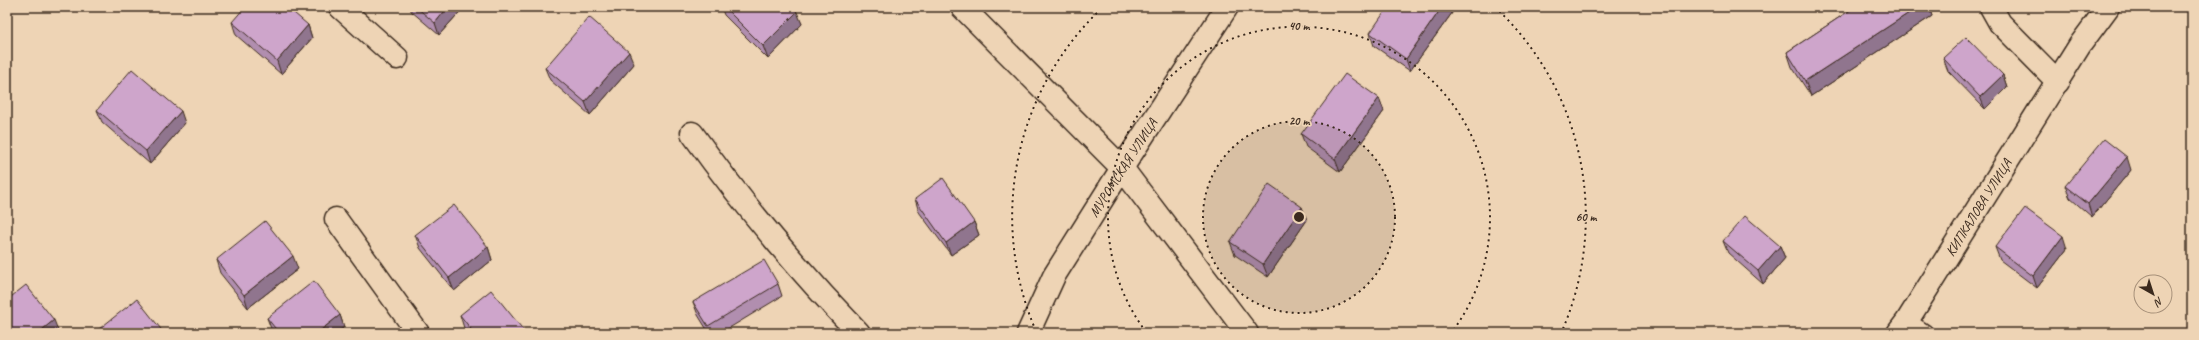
<svg xmlns="http://www.w3.org/2000/svg" width="2199" height="340" font-family="Caveat,sans-serif">
	<style>
		.lines { fill: none; stroke-linecap: round; stroke-linejoin: round }
		.lane-casing { stroke: #3b2a1e; stroke-width: 19 }
		.street-casing { stroke: #3b2a1e; stroke-width: 25 }
		.secondary-casing { stroke: #3b2a1e; stroke-width: 25 }
		.lane { stroke: #eed4b5; stroke-width: 16 }
		.street { stroke: #eed4b5; stroke-width: 22 }
		.secondary { stroke: #eed4b5; stroke-width: 22 }
		.wall { fill: #b18eaf; stroke: #3b2a1e }
		.shaded-wall { fill: #90748e; stroke: #3b2a1e }
		.building { fill: #cea5cb; stroke: #3b2a1e }
		.ring { fill: none; stroke: #3b2a1e; stroke-width: 2; stroke-dasharray: 2 4 }
		.labels { text-anchor: middle; dominant-baseline: central; stroke-width: 3.5; stroke-linejoin: round; paint-order: stroke }
		.street-label { font-size: 14px; fill: #3b2a1e; stroke: #eed4b5 }
		.centre { fill: #3b2a1e; stroke: #eed4b5; stroke-width: 2 }
		.ring-label { font-size: 12px; text-anchor: middle; font-weight: bold; fill: #3b2a1e; stroke: #eed4b5; stroke-width: 3.5; stroke-linejoin: round; paint-order: stroke }
	</style>
	<rect width="100%" height="100%" fill="#eed4b5"/>
	<filter id="ink" filterUnits="userSpaceOnUse"><feTurbulence type="fractalNoise" baseFrequency=".025" numOctaves="2"/><feDisplacementMap in="SourceGraphic" scale="8" xChannelSelector="R" yChannelSelector="G"/><feConvolveMatrix kernelMatrix="1 2 1 2 8 2 1 2 1" color-interpolation-filters="sRGB"/></filter>
	<g filter="url(#ink)">
		<g class="lines">
			<g class="lane-casing">
				<path id="lane" d="M1907 321 1925 333"/>
			</g>
			<g class="street-casing">
				<g id="street">
					<path d="M340 7 397 58"/>
					<path d="M962 7 1122 168 1247 333"/>
					<path d="M1991 7 2000 23 2058 82"/>
					<path d="M692 133C742 203 799 271 859 333"/>
					<path d="M336 219 418 333"/>
					<path id="s1" d="M1898 333 1907 321 2080 45 2108 7"/>
				</g>
			</g>
			<g class="secondary-casing">
				<g id="secondary">
					<path id="s2" d="M1028 333 1054 276 1122 168 1227 7"/>
				</g>
			</g>
			<use href="#lane" class="lane"/>
			<use href="#street" class="street"/>
			<use href="#secondary" class="secondary"/>
		</g>
		<path class="wall" d="M410 7H464L439 35 411 11Z
			M721 7H793L802 24 768 59 724 15Z
			M1855 7H1929L1932 16 1811 96 1792 67 1787 52Z
			M2186 7H2192V13L2186 8Z
			M1452 13 1410 71 1374 46 1370 33Z
			M232 22 308 25 312 38 281 74 236 35Z
			M1943 58 2003 75 2007 87 1985 109 1948 71Z
			M634 64 590 115 550 80 545 68Z
			M1379 98 1384 111 1340 172 1306 147 1301 134Z
			M97 110 185 123 150 164 102 122Z
			M2131 170 2092 217 2070 198 2065 186Z
			M915 199 974 222 979 235 951 255 919 212Z
			M1307 220 1268 277 1235 255 1230 242Z
			M415 235 488 247 492 260 454 291 420 248Z
			M1723 241 1780 246 1785 258 1763 284 1728 253Z
			M1995 247 2067 249 2037 288 2000 260Z
			M216 260 298 269 248 308 220 273Z
			M778 284 782 296 721 333H709L698 315 693 302Z
			M340 315 344 327 337 333H274L272 331 267 318Z
			M460 315 525 332V333H469L464 328Z"/>
		<path class="shaded-wall" d="M448 7H464L439 35 435 23Z
			M1442 7H1450L1452 13 1410 71 1406 59Z
			M1918 7H1929L1932 16 1811 96 1805 81Z
			M797 12 802 24 768 59 763 46Z
			M308 25 312 38 281 74 277 61Z
			M629 52 634 64 590 115 585 102Z
			M2003 75 2007 87 1985 109 1980 97Z
			M1379 98 1384 111 1340 172 1335 159Z
			M181 111 185 123 150 164 146 151Z
			M2127 157 2131 170 2092 217 2088 204Z
			M1302 207 1307 220 1268 277 1263 264Z
			M974 222 979 235 951 255 946 243Z
			M2063 236 2067 249 2037 288 2033 276Z
			M1780 246 1785 258 1763 284 1758 271Z
			M488 247 492 260 454 291 449 278Z
			M293 256 298 269 248 308 244 295Z
			M340 315 344 327 337 333H317Z
			M54 320 59 333H38Z"/>
		<path class="building" d="M245 7H287L308 25 277 61 232 22Z
			M416 7H448L435 23Z
			M724 7H793L797 12 763 46Z
			M1388 7H1442L1406 59 1370 33Z
			M1855 7H1918L1805 81 1787 52Z
			M589 17 629 52 585 102 545 68Z
			M1966 37 2003 75 1980 97 1943 58Z
			M132 69 181 111 146 151 97 110Z
			M1345 74 1379 98 1335 159 1301 134Z
			M2104 139 2127 157 2088 204 2065 186Z
			M943 178 974 222 946 243 915 199Z
			M1269 184 1302 207 1263 264 1230 242Z
			M454 205 488 247 449 278 415 235Z
			M2025 208 2063 236 2033 276 1995 247Z
			M1745 216 1780 246 1758 271 1723 241Z
			M265 221 293 256 244 295 216 260Z
			M764 260 778 284 708 326 693 302Z
			M314 281 340 315 317 333H279L267 318Z
			M26 285 54 320 38 333H7V300Z
			M491 290 525 332 523 333H474L460 315Z
			M137 299 164 333H94Z"/>
	</g>
	<circle cx="1299" cy="217" r="96" fill="#3b2a1e" fill-opacity=".12"/>
	<g class="ring">
		<circle cx="1299" cy="217" r="96"/>
		<path d="M1146 332A191 191 0 1 1 1452 332"/>
		<path d="M1036 331A287 287 0 0 1 1103 7M1495 7A287 287 0 0 1 1562 331"/>
	</g>
	<g class="labels">
		<g class="street-label">
			<text stroke="none"><textPath href="#s2" startOffset="191">МУРОМСКАЯ УЛИЦА</textPath></text>
			<text stroke="none"><textPath href="#s1" startOffset="149">КИПКАЛОВА УЛИЦА</textPath></text>
		</g>
	</g>
	<circle cx="1299" cy="217" r="6" class="centre"/>
	<g class="ring-label">
		<text x="1299" y="30">40 m</text>
		<text x="1299" y="125">20 m</text>
		<text x="1586" y="221">60 m</text>
	</g>
	<rect width="2199" height="340" fill="none" stroke="#eed4b5" stroke-width="24"/>
	<rect x="12" y="12" width="2175" height="316" fill="none" stroke="#3b2a1e" stroke-width="1.5" filter="url(#ink)"/>
	<g transform="translate(2153 294) rotate(141)"><circle r="19" fill="#eed4b5" stroke="#a69079"/>
	<path d="M0-3L7 15L0 10L-7 15Z" fill="#3b2a1e"/>
	<text y="-6" font-size="11" font-weight="bold" text-anchor="middle" fill="#3b2a1e">N</text>
	</g>
</svg>
